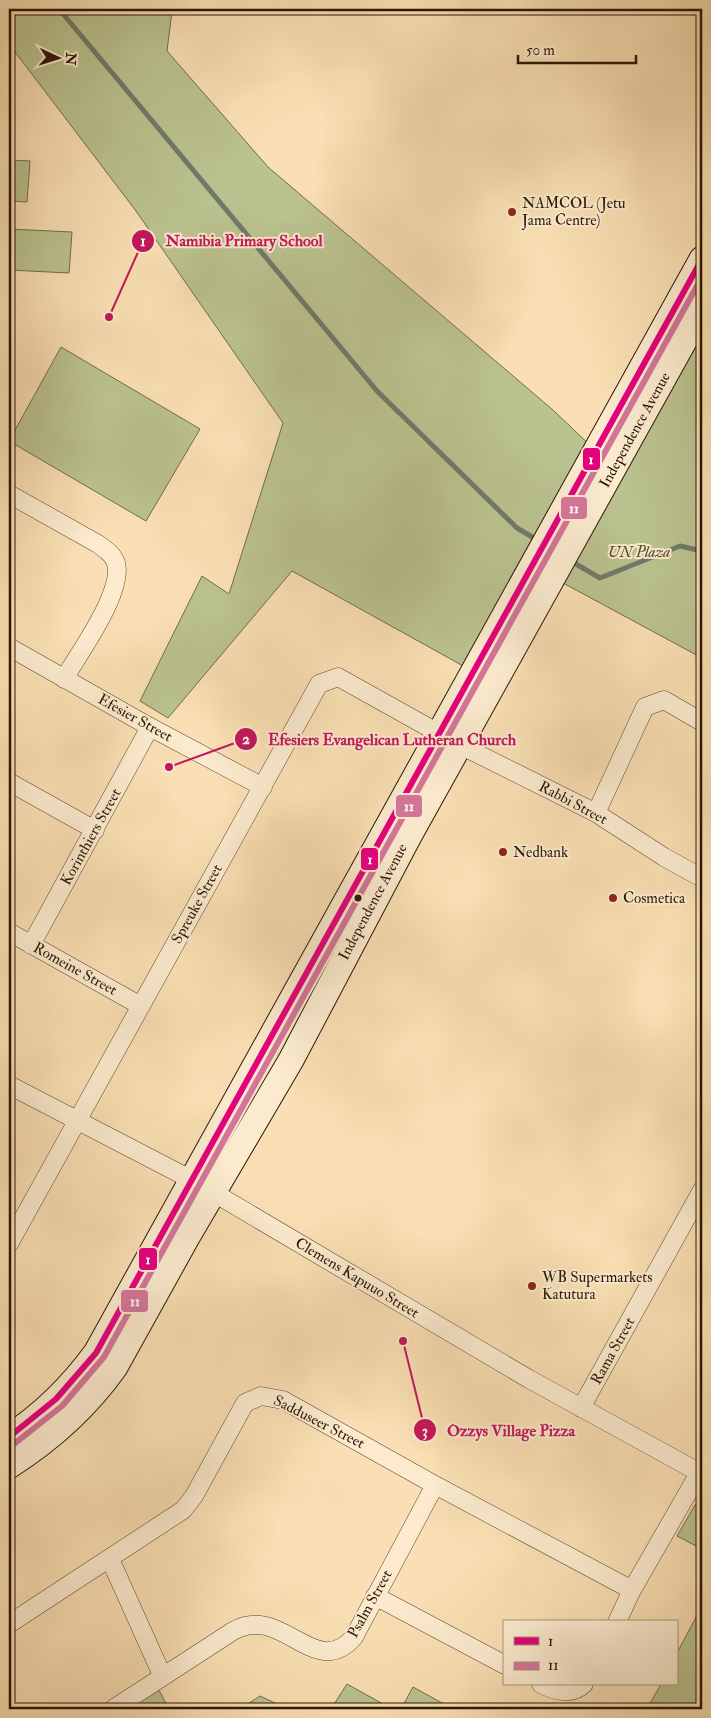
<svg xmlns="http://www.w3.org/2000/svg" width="711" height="1718" font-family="'IM FELL Double Pica',serif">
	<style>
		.green { fill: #bac28f; stroke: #726c49 }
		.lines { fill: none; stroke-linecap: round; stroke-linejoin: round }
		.stream { stroke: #707a6b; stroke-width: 5 }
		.street-casing { stroke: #5e492f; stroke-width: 19 }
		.secondary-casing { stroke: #2a1703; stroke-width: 27 }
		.street { stroke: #fbeace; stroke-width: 18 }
		.secondary { stroke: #fbeace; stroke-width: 25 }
		.bus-1-casing { stroke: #fbeace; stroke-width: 10 }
		.bus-2-casing { stroke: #fbeace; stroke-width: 10 }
		.bus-1 { stroke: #e5007d; stroke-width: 6 }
		.bus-2 { stroke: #d47599; stroke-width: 6 }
		.poi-dot { fill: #8f2418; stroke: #fbeace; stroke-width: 2 }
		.bus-dot { fill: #2a1703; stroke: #fbeace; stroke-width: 2 }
		.labels { text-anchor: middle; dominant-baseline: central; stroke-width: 4; stroke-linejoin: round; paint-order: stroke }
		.poi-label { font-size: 15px; fill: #2a1703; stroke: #fbeace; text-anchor: start }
		.street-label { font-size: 15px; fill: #2a1703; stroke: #fbeace }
		.park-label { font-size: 15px; font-style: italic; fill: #554a2d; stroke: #fbeace }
		.leader { fill: none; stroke: #c2185b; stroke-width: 2 }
		.callout-dot { fill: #c2185b; stroke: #fbeace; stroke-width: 2 }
		.mark-label { font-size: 15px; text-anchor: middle; font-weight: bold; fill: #fff }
		.callout-label { font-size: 16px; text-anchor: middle; font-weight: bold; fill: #c2185b; stroke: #fbeace; stroke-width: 4; stroke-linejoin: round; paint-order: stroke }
		.line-badge { stroke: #fbeace; stroke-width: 2 }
		.badge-label { font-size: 14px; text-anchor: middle; font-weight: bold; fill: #fff }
	</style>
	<rect width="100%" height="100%" fill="#f9dfb3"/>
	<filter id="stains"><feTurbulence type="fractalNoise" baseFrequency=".004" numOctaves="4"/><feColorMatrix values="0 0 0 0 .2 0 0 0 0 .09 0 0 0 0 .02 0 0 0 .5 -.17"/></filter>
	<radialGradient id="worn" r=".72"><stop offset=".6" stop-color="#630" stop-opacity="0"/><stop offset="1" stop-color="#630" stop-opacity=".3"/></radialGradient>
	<path class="green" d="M9 9H174L172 11 167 51 268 167 553 410 596 451 474 672 292 571 168 718 140 701 202 576 229 594 283 423 136 211 9 44Z
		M9 160 30 161 27 202 9 201Z
		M9 229 72 232 69 273 9 270Z
		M702 308V658L552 577Z
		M61 347 200 429 146 521 9 441Z
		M702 1502V1549L677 1536 695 1505Z
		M702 1606V1709H647L661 1684H677V1653Z
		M154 1681 169 1709H136L129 1698Z
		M347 1684 392 1709H331Z
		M413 1687 453 1709H401Z
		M260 1696 288 1709H240Z"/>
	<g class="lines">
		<path class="stream" d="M59 9 377 391 517 528 539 541
			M569 560 600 578 680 546 702 551"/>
		<g class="street-casing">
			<path id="street" d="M9 494 98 544C106 550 113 554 116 563 124 592 79 653 64 679
				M9 647 150 727 263 787
				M9 782 95 830
				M596 813 645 707 664 700 702 722
				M9 932 141 1006
				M31 945 150 727
				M9 1085 192 1180 529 1379 702 1474
				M9 1244 319 684 338 677 460 745 596 813 664 857 702 878
				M581 1408 702 1190
				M110 1559 162 1675
				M375 1596 505 1665
				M617 1622 632 1590 702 1468
				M9 1624 183 1510 194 1496 245 1403 261 1396 283 1400 435 1485 632 1590
				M541 1684C554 1691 572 1696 584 1684
				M113 1709 233 1631C282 1603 315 1682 354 1637L435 1485"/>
		</g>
		<g class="secondary-casing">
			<path id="secondary" d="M9 1437C44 1414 71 1387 96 1353L702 259
				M9 1466C51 1439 86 1408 115 1367L186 1239 291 1060 409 836 702 309"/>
		</g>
		<use href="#street" class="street"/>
		<use href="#secondary" class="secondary"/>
		<g class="bus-1-casing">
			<path id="bus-1" d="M9 1437 56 1399 96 1353 702 259"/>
		</g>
		<g class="bus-2-casing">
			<path id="bus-2" d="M14 1444 62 1406 104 1357 702 277"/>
		</g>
		<use href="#bus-1" class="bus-1"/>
		<use href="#bus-2" class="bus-2"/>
	</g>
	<g class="poi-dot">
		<circle cx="512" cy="212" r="5"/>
		<circle cx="503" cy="852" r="5"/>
		<circle cx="613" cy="898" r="5"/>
		<circle cx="532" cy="1286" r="5"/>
	</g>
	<circle class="bus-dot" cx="358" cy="898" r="4.5"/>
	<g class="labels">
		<g class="poi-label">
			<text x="522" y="203">NAMCOL (Jetu<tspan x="522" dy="17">Jama Centre)</tspan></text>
			<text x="513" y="852">Nedbank</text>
			<text x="623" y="898">Cosmetica</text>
			<text x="542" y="1277">WB Supermarkets<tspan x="542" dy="17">Katutura</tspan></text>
		</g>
		<g class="street-label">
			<text transform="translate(635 430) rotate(-61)">Independence Avenue</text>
			<text transform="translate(135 718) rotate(29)">Efesier Street</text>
			<text transform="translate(573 803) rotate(28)">Rabbi Street</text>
			<text transform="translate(91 837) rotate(-61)">Korinthiers Street</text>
			<text transform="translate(373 902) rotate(-62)">Independence Avenue</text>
			<text transform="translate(197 904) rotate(-61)">Spreuke Street</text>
			<text transform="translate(75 969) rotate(29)">Romeine Street</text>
			<text transform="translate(357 1278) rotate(31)">Clemens Kapuuo Street</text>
			<text transform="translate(613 1351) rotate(-61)">Rama Street</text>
			<text transform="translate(319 1422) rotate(27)">Sadduseer Street</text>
			<text transform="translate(370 1604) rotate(-61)">Psalm Street</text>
		</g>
		<g class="park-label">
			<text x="639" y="552">UN Plaza</text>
		</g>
	</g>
	<path class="leader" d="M109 317L143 241M169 767L246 739M403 1341L425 1430"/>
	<g class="callout-dot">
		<circle cx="109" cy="317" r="5"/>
		<circle cx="169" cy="767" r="5"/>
		<circle cx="403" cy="1341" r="5"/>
		<circle cx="143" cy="241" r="12"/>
		<circle cx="246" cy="739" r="12"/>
		<circle cx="425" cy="1430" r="12"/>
	</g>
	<g class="mark-label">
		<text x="143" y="246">1</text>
		<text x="246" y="744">2</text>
		<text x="425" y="1436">3</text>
	</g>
	<g class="callout-label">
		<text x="244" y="246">Namibia Primary School</text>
		<text x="392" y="745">Efesiers Evangelican Lutheran Church</text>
		<text x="511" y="1436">Ozzys Village Pizza</text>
	</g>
	<g class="line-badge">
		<rect x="582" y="447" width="19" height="24" rx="5" fill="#e5007d"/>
		<rect x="560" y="496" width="28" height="24" rx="5" fill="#d47599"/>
		<rect x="395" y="794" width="28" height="24" rx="5" fill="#d47599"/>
		<rect x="360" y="847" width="19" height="24" rx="5" fill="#e5007d"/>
		<rect x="138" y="1247" width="20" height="24" rx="5" fill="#e5007d"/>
		<rect x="120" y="1289" width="29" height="24" rx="5" fill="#d47599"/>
	</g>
	<g class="badge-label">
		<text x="591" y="464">1</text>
		<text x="574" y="513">11</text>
		<text x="409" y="811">11</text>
		<text x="370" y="864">1</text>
		<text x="148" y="1264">1</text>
		<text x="135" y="1306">11</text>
	</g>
	<rect width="711" height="1718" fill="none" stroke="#f9dfb3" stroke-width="30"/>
	<rect x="10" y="10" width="691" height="1698" fill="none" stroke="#2a1703" stroke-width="2.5"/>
	<rect x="15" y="15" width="681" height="1688" fill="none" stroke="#2a1703"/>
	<rect x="503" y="1620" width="175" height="65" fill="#fbeace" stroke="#a7967d"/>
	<rect x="514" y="1637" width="25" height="8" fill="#e5007d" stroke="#a7967d"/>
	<text x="548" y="1646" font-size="15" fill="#2a1703">1</text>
	<rect x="514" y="1662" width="25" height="8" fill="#d47599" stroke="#a7967d"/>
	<text x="548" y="1670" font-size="15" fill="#2a1703">11</text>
	<g transform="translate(58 58) rotate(94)" stroke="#fbeace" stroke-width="4" paint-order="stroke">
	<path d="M0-4L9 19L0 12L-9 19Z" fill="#2a1703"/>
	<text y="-8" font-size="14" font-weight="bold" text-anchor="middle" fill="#2a1703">N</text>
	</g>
	<path d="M518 55v8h118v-8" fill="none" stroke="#2a1703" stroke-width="2.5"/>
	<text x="526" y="55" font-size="15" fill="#2a1703" stroke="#fbeace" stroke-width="4" paint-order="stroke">50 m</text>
	<rect width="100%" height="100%" filter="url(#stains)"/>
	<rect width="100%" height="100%" fill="url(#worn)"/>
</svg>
